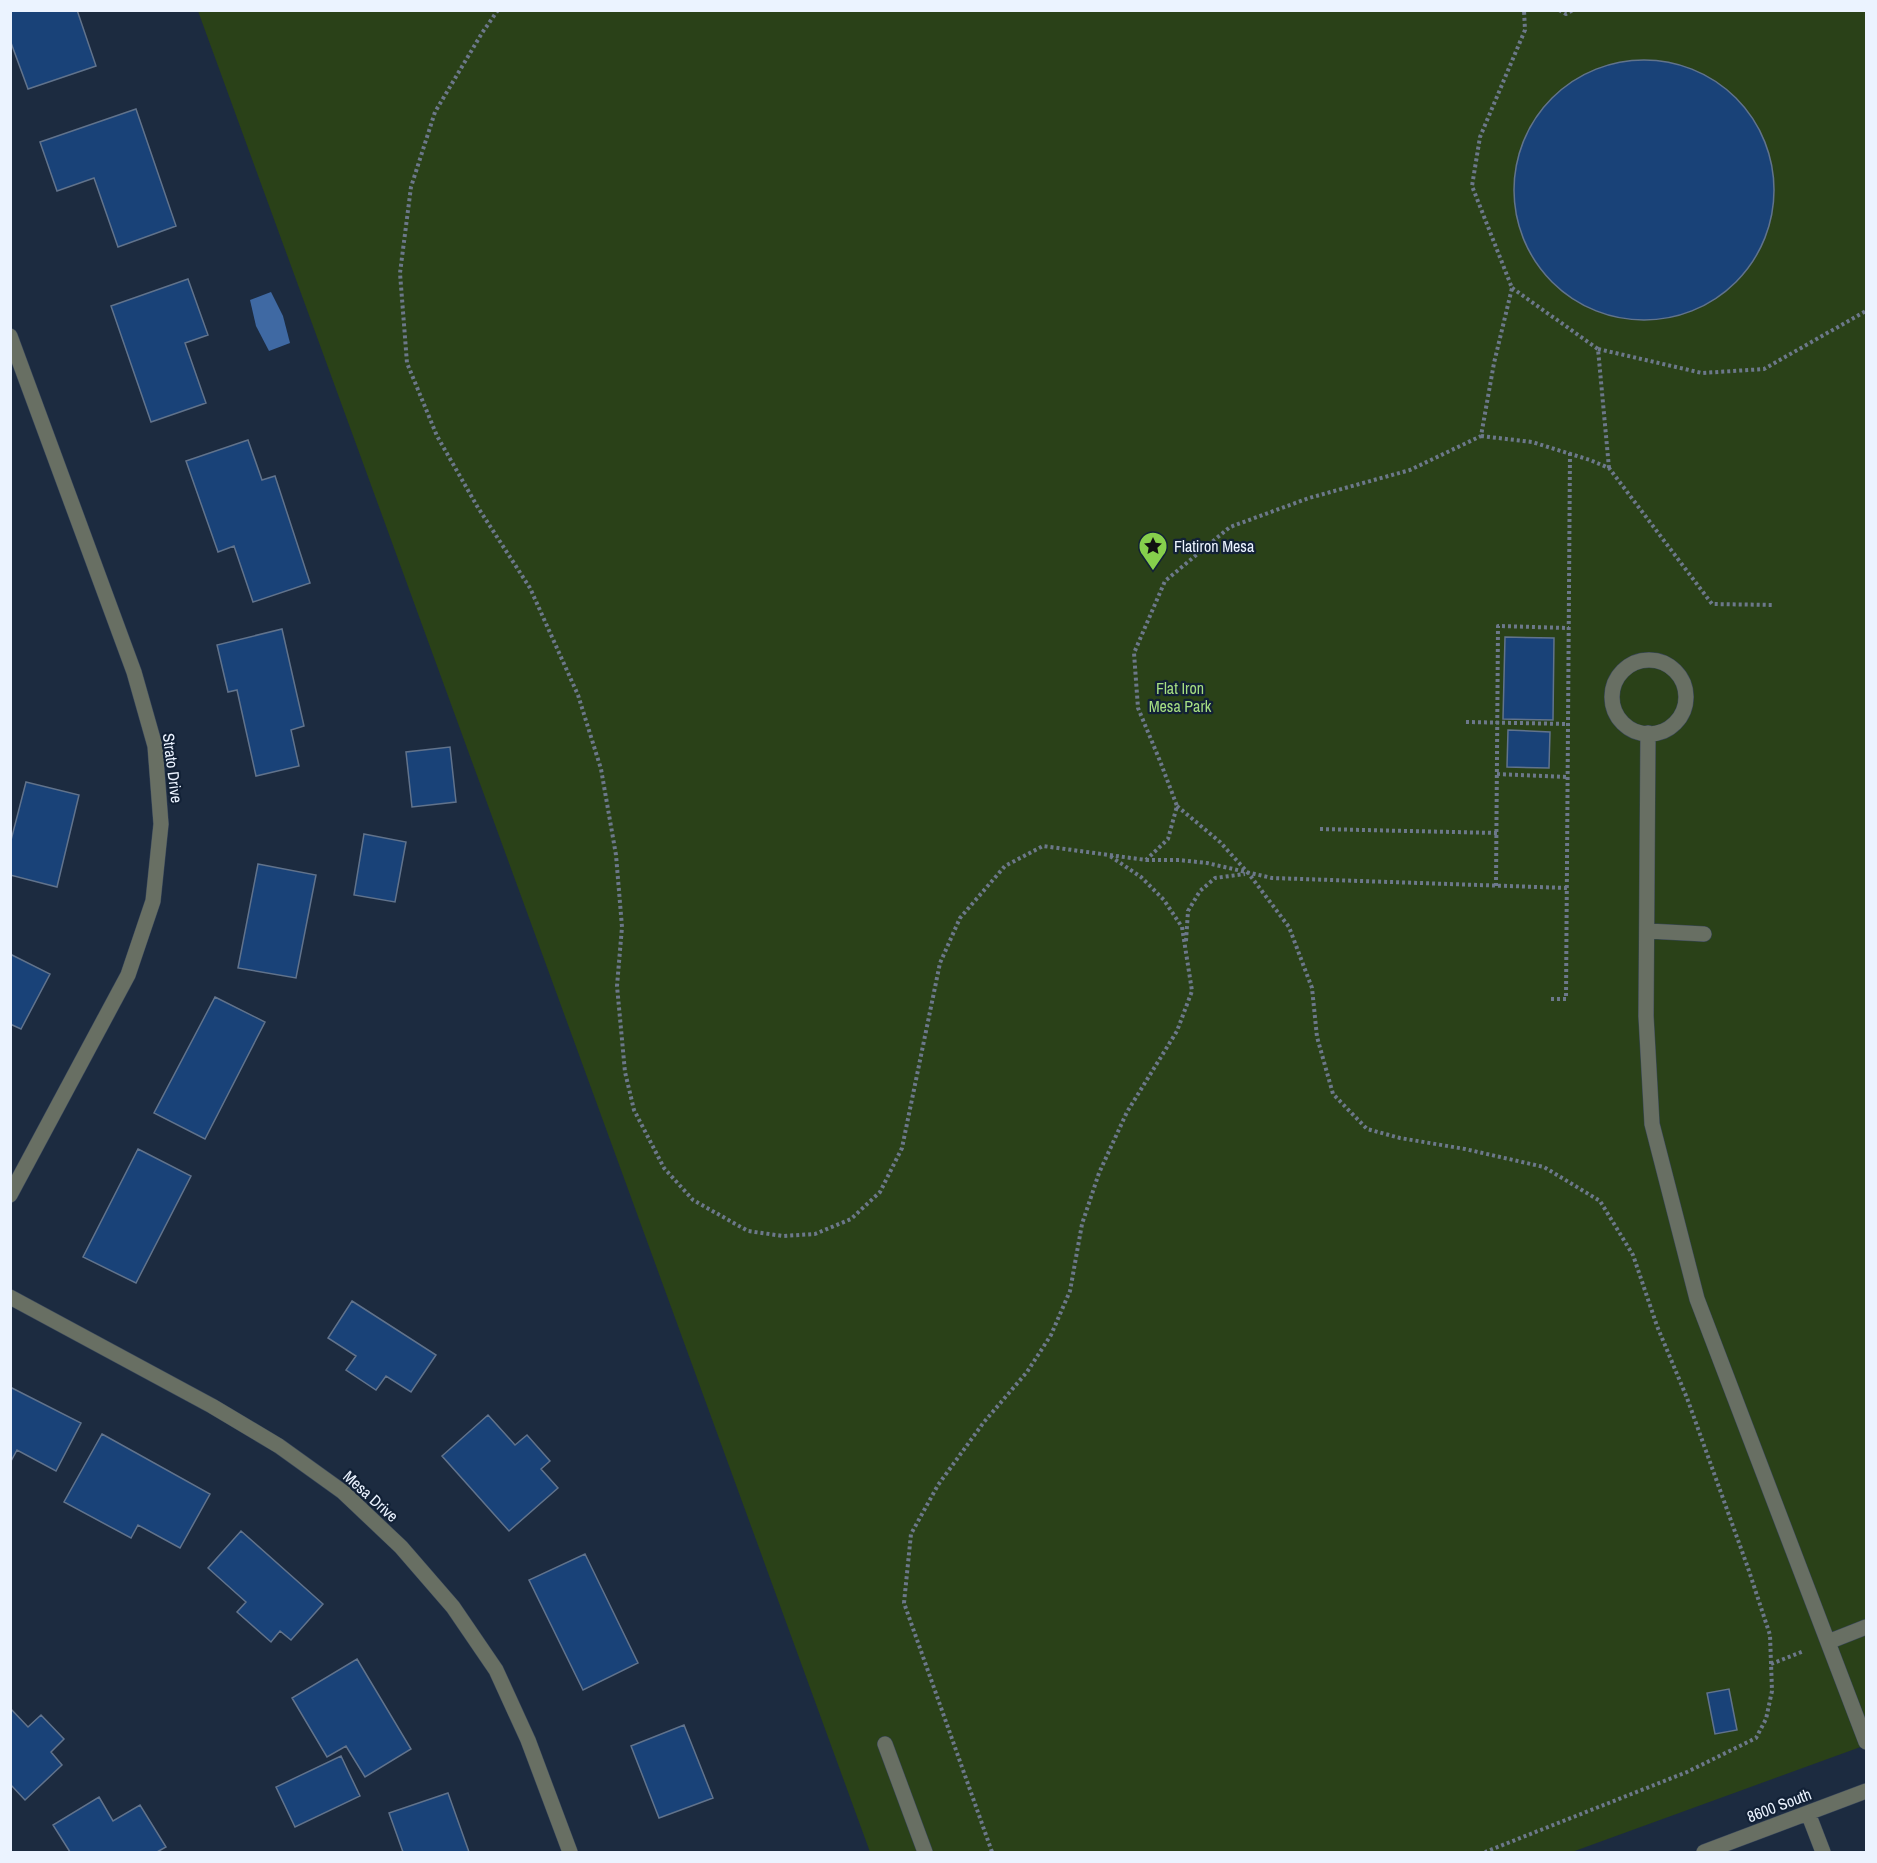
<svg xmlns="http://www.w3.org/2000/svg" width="1877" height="1863" font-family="'Archivo Narrow',sans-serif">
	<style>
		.green { fill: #2a4118 }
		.water { fill: #3f69a3 }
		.building { fill: #194278; stroke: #61738c; stroke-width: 1.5 }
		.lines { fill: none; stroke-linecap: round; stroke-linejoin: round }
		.minor-casing { stroke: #39475b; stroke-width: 16 }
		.path { stroke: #6c788a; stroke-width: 4; stroke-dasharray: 3 3; stroke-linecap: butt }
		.minor { stroke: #686f63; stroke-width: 15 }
		.labels { text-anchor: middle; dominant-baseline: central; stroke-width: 4.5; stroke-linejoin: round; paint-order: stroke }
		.poi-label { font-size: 16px; fill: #ebf3ff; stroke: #122136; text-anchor: start }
		.park-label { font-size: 16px; fill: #a6de82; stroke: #122136 }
		.street-label { font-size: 16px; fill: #ebf3ff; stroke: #122136 }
	</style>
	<rect width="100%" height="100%" fill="#1c2b40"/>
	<path class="green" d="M198 11H1866V1745L1572 1852H870Z"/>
	<path class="water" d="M271 292 283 316 290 343 269 351 256 326 250 300Z"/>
	<path class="building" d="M10 10H77L96 66 28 89 10 40Z
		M1514 190a130 130 0 1 1 260 0a130 130 0 1 1-260 0Z
		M136 109 176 226 118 247 94 178 57 191 40 142Z
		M188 279 208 335 185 343 206 403 151 422 111 306Z
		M248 440 262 480 275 476 310 583 253 602 234 546 218 552 186 461Z
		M282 629 304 726 291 730 299 766 256 776 237 690 228 692 217 645Z
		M1505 637 1554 638 1553 720 1503 719Z
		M1508 730 1550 732 1549 768 1507 767Z
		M450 747 456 802 412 807 406 752Z
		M26 782 79 795 57 887 10 875V844Z
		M364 834 406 842 395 902 354 895Z
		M258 864 316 875 296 978 238 968Z
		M10 954 50 974 21 1029 10 1024Z
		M215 997 265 1022 205 1139 154 1113Z
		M138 1149 191 1176 136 1283 83 1257Z
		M352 1301 436 1355 411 1392 386 1376 376 1390 346 1370 356 1356 328 1338Z
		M10 1387 81 1423 56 1471 17 1450 10 1463Z
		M488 1415 515 1445 527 1435 550 1461 541 1469 558 1488 509 1531 442 1456Z
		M102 1434 210 1494 180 1548 138 1525 131 1538 64 1502Z
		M241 1531 323 1604 291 1640 280 1631 271 1642 237 1612 246 1602 208 1568Z
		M585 1554 638 1663 583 1690 529 1580Z
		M357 1659 411 1749 365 1777 346 1746 327 1757 292 1698Z
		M1729 1689 1737 1730 1715 1734 1707 1693Z
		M10 1708 28 1727 41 1715 64 1739 51 1752 62 1765 25 1800 10 1784Z
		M684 1725 713 1798 659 1818 631 1746Z
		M341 1756 360 1796 295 1827 276 1787Z
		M448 1793 469 1852H403L389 1813Z
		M99 1797 113 1821 140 1805 166 1847 157 1852H70L53 1825Z"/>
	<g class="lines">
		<g class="minor-casing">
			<path id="minor" d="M10 336 134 672 155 746 161 824 153 901 128 975 10 1195
				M1612 697a37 37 0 1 1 74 0a37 37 0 1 1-74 0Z
				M1648 733 1646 1016 1652 1124 1697 1299 1866 1742
				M1648 931 1704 934
				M10 1297 212 1406 279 1446 343 1492 401 1547 453 1607 496 1670 528 1740 570 1852
				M1828 1642 1866 1627
				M885 1744 925 1852
				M1808 1813 1823 1852
				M1704 1852 1866 1791"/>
		</g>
		<path class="path" d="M498 10 482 33 435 112 411 187 400 273 407 363 437 436 477 506 530 588 578 695 601 769 616 855 622 927 617 986 625 1072 634 1110 664 1168 693 1200 748 1231 783 1236 815 1234 851 1219 880 1192 902 1148 940 963 960 918 1005 866 1043 846 1146 860 1168 839 1177 806 1160 761 1138 708 1134 653 1165 581 1230 527 1309 498 1410 470 1481 436 1494 363 1512 288 1472 186 1480 137 1525 30 1524 10
			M1559 10 1566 14 1573 10
			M1512 288 1598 349 1609 468
			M1598 349 1702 373 1764 369 1866 311
			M1481 436 1532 442 1590 460 1609 468 1712 604 1774 605
			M1466 722 1568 724
			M1497 774 1568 777
			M1177 806 1220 842 1249 874 1289 927 1312 988 1317 1037 1333 1094 1367 1129 1400 1138 1465 1149 1544 1167 1600 1201 1633 1255 1657 1326 1687 1398 1748 1568 1770 1635 1772 1691 1766 1719 1756 1738 1687 1772 1485 1852
			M1320 829 1497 833
			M1146 860H1179L1207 863 1272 878 1567 888
			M1496 886 1498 626 1569 628
			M1186 941 1188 911 1200 891 1215 878 1245 874
			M1551 999H1566L1570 453
			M1771 1664 1804 1651
			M992 1852 904 1603 911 1534 938 1485 984 1422 1027 1372 1051 1335 1070 1291 1082 1224 1099 1173 1127 1112 1177 1031 1192 991 1182 927 1164 900 1141 877 1110 856"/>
		<use href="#minor" class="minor"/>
	</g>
	<defs>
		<g id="sight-pin" transform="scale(1.5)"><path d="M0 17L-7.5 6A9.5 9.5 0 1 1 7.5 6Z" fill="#86cf4c" stroke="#122136"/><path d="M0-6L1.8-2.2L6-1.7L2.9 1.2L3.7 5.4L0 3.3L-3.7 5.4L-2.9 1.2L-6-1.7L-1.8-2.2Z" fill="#111"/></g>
	</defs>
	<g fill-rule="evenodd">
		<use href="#sight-pin" x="1153" y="546"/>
	</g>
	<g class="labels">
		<g class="poi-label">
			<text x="1174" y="546">Flatiron Mesa</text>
		</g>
		<g class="park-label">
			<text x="1180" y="688">Flat Iron<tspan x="1180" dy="18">Mesa Park</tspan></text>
		</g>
		<g class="street-label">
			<text transform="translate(173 768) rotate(83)">Strato Drive</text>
			<text transform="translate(371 1496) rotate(42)">Mesa Drive</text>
			<text transform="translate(1779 1805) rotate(-21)">8600 South</text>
		</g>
	</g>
	<rect width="1877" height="1863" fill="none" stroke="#ebf3ff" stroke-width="24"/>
</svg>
